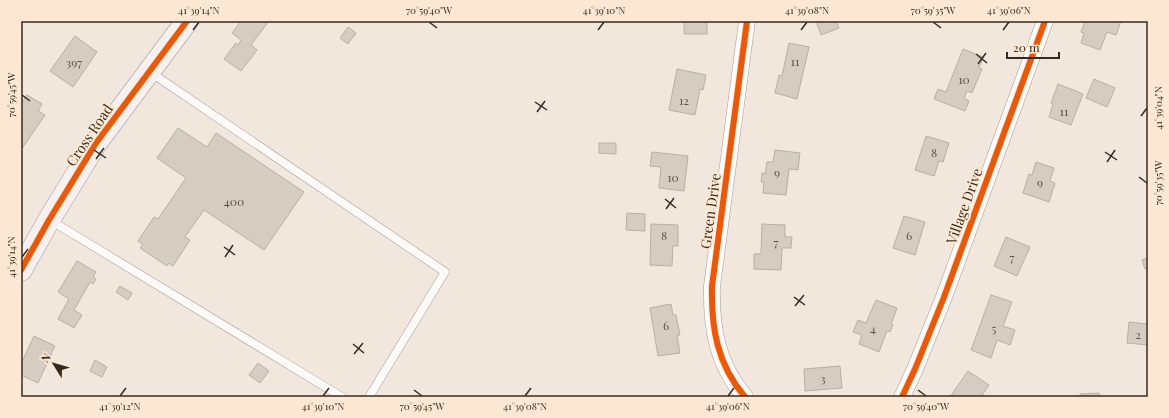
<svg xmlns="http://www.w3.org/2000/svg" width="1169" height="418" font-family="'Playfair Display',serif">
	<style>
		.building { fill: #d6cdc2; stroke: #b8afa5 }
		.lines { fill: none; stroke-linecap: round; stroke-linejoin: round }
		.lane-casing { stroke: #a59c92; stroke-width: 9 }
		.street-casing { stroke: #a59c92; stroke-width: 17 }
		.secondary-casing { stroke: #a59c92; stroke-width: 23 }
		.lane { stroke: #fdfbfa; stroke-width: 8 }
		.street { stroke: #fdfbfa; stroke-width: 16 }
		.secondary { stroke: #f6f1f0; stroke-width: 22 }
		.cycleway-casing { stroke: #fce8d2; stroke-width: 8 }
		.cycleway { stroke: #e8590c; stroke-width: 6 }
		.ticks { fill: none; stroke: #342b20; stroke-width: 1.5 }
		.labels { text-anchor: middle; dominant-baseline: central; stroke-width: 4; stroke-linejoin: round; paint-order: stroke }
		.number-label { font-size: 12px; fill: #5c5448 }
		.street-label { font-size: 14px; fill: #342b20; stroke: #fce8d2 }
		.neatline { fill: none; stroke: #342b20; stroke-width: 1.5 }
		.ticks-label { font-size: 10px; text-anchor: middle; fill: #342b20 }
	</style>
	<rect width="100%" height="100%" fill="#f2e7dc"/>
	<path class="building" d="M241 21H269L251 45 257 50 241 71 224 59 236 43 238 45 241 40 232 33Z
		M684 21H707V34H684Z
		M816 21H836L839 28 821 35Z
		M1085 21H1121L1116 35 1107 32 1100 50 1081 43 1084 33 1081 32Z
		M348 27 356 33 348 44 340 38Z
		M75 36 97 52 73 87 50 71Z
		M789 43 809 47 797 99 775 93 779 75 782 76Z
		M963 49 983 57 979 68 982 69 972 93 967 91 964 98 969 101 965 111 934 99 938 89 946 92Z
		M677 69 706 75 703 90 700 89 695 115 669 110Z
		M1094 79 1115 88 1107 107 1086 98Z
		M1058 84 1083 94 1071 125 1049 117 1053 104 1051 103Z
		M27 95 42 104 38 111 45 115 21 150V104Z
		M178 128 207 147 216 133 304 192 264 250 204 210 185 237 190 240 173 266 169 263 167 266 140 248 143 244 138 241 154 217 158 219 186 178 157 158Z
		M926 136 949 143 943 162 939 161 934 176 915 170Z
		M599 143H616V154L599 153Z
		M775 150 800 153 798 170 789 169 786 195 763 193 764 182H761L762 173 765 174 767 162H773Z
		M652 152 688 156 684 191 659 188 661 167 650 166Z
		M1036 162 1054 168 1050 181 1055 183 1049 202 1023 193 1029 174 1032 175Z
		M627 213 645 214V231L626 230Z
		M904 216 925 222 915 255 893 248Z
		M651 224 678 225V246H673L672 266 650 265Z
		M762 224 785 225V237H792L791 248H782L781 270 754 269V254H761Z
		M1006 237 1030 247 1017 276 994 266Z
		M1148 258V268L1145 269 1142 260Z
		M77 261 96 272 93 277 96 279 93 284 90 282 74 310 82 315 74 328 58 319 69 299 58 292Z
		M120 286 132 293 128 300 116 292Z
		M991 295 1012 302 1003 326 1015 330 1010 345 997 340 991 358 971 350Z
		M876 300 897 308 891 324 893 325 890 332 887 331 879 352 859 344 862 335 853 332 858 320 866 323Z
		M671 304 673 315H676L680 335H677L680 353 658 356 650 308Z
		M1129 322 1148 324V345L1127 343Z
		M34 336 55 346 38 383 21 375V364Z
		M95 360 107 367 102 377 90 371Z
		M258 363 269 371 260 383 249 375Z
		M840 366 842 388 805 391 804 369Z
		M968 371 989 385 981 397H950Z
		M1099 393 1100 397H1080V394Z"/>
	<g class="lines">
		<g class="lane-casing">
			<path id="lane" d="M150 72 445 272 369 397
				M50 220 342 397"/>
		</g>
		<g class="street-casing">
			<path id="street" d="M745 397C717 364 711 328 712 286L747 21
				M902 397 915 369 944 297 1045 21"/>
		</g>
		<g class="secondary-casing">
			<path id="secondary" d="M21 270 49 220 96 143 187 21"/>
		</g>
		<use href="#lane" class="lane"/>
		<use href="#street" class="street"/>
		<use href="#secondary" class="secondary"/>
		<g class="cycleway-casing">
			<path id="cycleway" d="M21 270 49 220 96 143 187 21
				M745 397C717 364 711 328 712 286L747 21
				M902 397 915 369 944 297 1045 21"/>
		</g>
		<use href="#cycleway" class="cycleway"/>
	</g>
	<path class="ticks" d="M429 22 437 28M933 22 941 28M193 30 199 22M598 30 604 22M801 30 807 22M1003 30 1009 22M976 54 987 63M978 64 986 53M22 95 30 101M535 102 547 110M537 112 545 101M1141 116 1147 108M94 150 106 158M1105 152 1117 160M96 159 104 148M1107 162 1115 150M1139 177 1147 183M665 199 676 208M666 209 674 198M224 247 235 255M22 257 28 249M225 257 233 245M794 297 805 305M795 306 804 295M353 344 364 353M354 354 363 343M414 390 422 396M918 390 926 396M120 396 126 388M323 396 329 388M525 396 531 388M728 396 734 388"/>
	<g class="labels">
		<g class="number-label">
			<text x="795" y="61">11</text>
			<text x="74" y="62">397</text>
			<text x="964" y="79">10</text>
			<text x="684" y="100">12</text>
			<text x="1064" y="111">11</text>
			<text x="934" y="152">8</text>
			<text x="777" y="172">9</text>
			<text x="673" y="177">10</text>
			<text x="1040" y="182">9</text>
			<text x="234" y="201">400</text>
			<text x="664" y="235">8</text>
			<text x="909" y="235">6</text>
			<text x="776" y="242">7</text>
			<text x="1012" y="257">7</text>
			<text x="666" y="325">6</text>
			<text x="873" y="328">4</text>
			<text x="994" y="328">5</text>
			<text x="1138" y="334">2</text>
			<text x="823" y="378">3</text>
		</g>
		<g class="street-label">
			<text transform="translate(89 135) rotate(-56)">Cross Road</text>
			<text transform="translate(964 206) rotate(-70)">Village Drive</text>
			<text transform="translate(710 211) rotate(-82)">Green Drive</text>
		</g>
	</g>
	<rect width="1169" height="418" fill="none" stroke="#fce8d2" stroke-width="44"/>
	<g transform="translate(54 364) rotate(307)" stroke="#fce8d2" stroke-width="3" paint-order="stroke">
	<path d="M0-3L7 15L0 10L-7 15Z" fill="#342b20"/>
	<text y="-6" font-size="11" font-weight="bold" text-anchor="middle" fill="#342b20">N</text>
	</g>
	<path d="M1007 52v6h52v-6" fill="none" stroke="#342b20" stroke-width="2"/>
	<text x="1013" y="52" font-size="12" fill="#342b20" stroke="#fce8d2" stroke-width="3" paint-order="stroke">20 m</text>
	<rect x="22" y="22" width="1125" height="374" class="neatline"/>
	<g class="ticks-label">
		<text x="199" y="14">41°39'14"N</text>
		<text x="429" y="14">70°59'40"W</text>
		<text x="604" y="14">41°39'10"N</text>
		<text x="807" y="14">41°39'08"N</text>
		<text x="933" y="14">70°59'35"W</text>
		<text x="1009" y="14">41°39'06"N</text>
		<text transform="translate(11 95) rotate(-90)" y="4">70°59'45"W</text>
		<text transform="translate(1158 108) rotate(-90)" y="4">41°39'04"N</text>
		<text transform="translate(1158 183) rotate(-90)" y="4">70°59'35"W</text>
		<text transform="translate(11 257) rotate(-90)" y="4">41°39'14"N</text>
		<text x="120" y="410">41°39'12"N</text>
		<text x="323" y="410">41°39'10"N</text>
		<text x="422" y="410">70°59'45"W</text>
		<text x="525" y="410">41°39'08"N</text>
		<text x="728" y="410">41°39'06"N</text>
		<text x="926" y="410">70°59'40"W</text>
	</g>
</svg>
